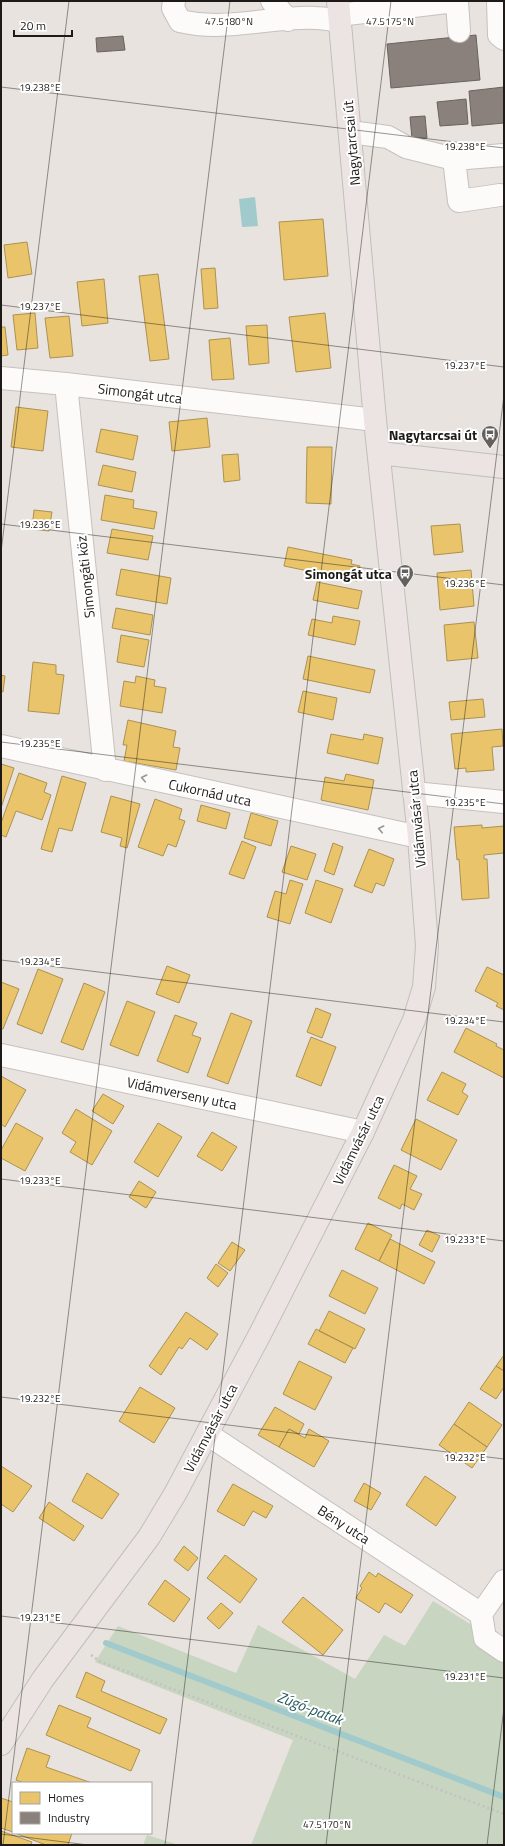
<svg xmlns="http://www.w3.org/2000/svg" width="505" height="1846" font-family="'Titillium Web',sans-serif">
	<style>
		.green { fill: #c8d5c1 }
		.water { fill: #a1cacc }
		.homes { fill: #e9c46a; stroke: #ac9151 }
		.industry { fill: #8a817c; stroke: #69625e }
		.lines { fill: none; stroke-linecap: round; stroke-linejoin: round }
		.stream { stroke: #a1cacc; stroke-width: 6 }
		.minor-casing { stroke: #c5c1be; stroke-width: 24 }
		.major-casing { stroke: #c1bebc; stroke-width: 24 }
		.path { stroke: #c4c2c1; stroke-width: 2.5; stroke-dasharray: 2 3; stroke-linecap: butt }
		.minor { stroke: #fcfbfa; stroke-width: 22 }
		.major { stroke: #ece4e2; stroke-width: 22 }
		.oneway { stroke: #989694 }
		.ticks { fill: none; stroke: #1d1a17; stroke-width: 1; stroke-opacity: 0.45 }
		.labels { text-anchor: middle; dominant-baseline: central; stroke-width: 4; stroke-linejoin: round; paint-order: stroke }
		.street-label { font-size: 14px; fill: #1d1a17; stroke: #fff }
		.poi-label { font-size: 14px; font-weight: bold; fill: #1d1a17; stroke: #fff; text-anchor: end }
		.water-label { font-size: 15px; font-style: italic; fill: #24585c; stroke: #fff }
		.ticks-label { font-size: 10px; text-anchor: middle; fill: #1d1a17; stroke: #fff; stroke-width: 4; stroke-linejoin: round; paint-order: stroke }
	</style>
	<rect width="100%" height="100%" fill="#e8e3de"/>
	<path class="green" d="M433 1601 504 1645V1845H251L293 1740 95 1662 118 1626 236 1673 258 1625 355 1679 384 1635 405 1646Z
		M147 1835 179 1845H143Z"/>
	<path class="water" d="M255 197 258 226 242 227 239 199Z"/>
	<path class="homes" d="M323 219 328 276 284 280 279 222Z
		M27 242 32 274 8 278 4 245Z
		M215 268 218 308 204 309 201 269Z
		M158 274 169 359 150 361 139 276Z
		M104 279 108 323 82 326 77 282Z
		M35 313 38 348 17 350 13 315Z
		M325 313 331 368 296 372 289 317Z
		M69 316 73 356 50 358 45 318Z
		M267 325 269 363 249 365 246 326Z
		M1 327H5L8 355 1 356Z
		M230 338 234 379 212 380 209 340Z
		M16 407 48 411 43 451 11 447Z
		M207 418 210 447 172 451 169 422Z
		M101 429 138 436 133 460 96 452Z
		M307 447H332L331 504 306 503Z
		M238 454 240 480 224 482 222 455Z
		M103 465 136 472 132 492 98 485Z
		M105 495 134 500 133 508 157 512 154 529 101 520Z
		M34 510 52 512 49 531 32 529Z
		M460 524 463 552 434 555 431 526Z
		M112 529 153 536 148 560 107 553Z
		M288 547 352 560 351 564 360 566 357 581 284 566Z
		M121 569 171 578 167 604 116 595Z
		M471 570 474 606 440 610 437 573Z
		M317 582 362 591 358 609 313 600Z
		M116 608 153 615 150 635 112 628Z
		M333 616 360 621 355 645 308 635 312 619 332 623Z
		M474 622 478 658 447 661 444 625Z
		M121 635 149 640 144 667 117 662Z
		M308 656 375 670 370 693 303 679Z
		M33 662 56 665V674L64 675 59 714 28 711Z
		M1 675 5 676 3 692 1 691Z
		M136 676 155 680 154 686 166 688 162 713 120 706 124 681 135 683Z
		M303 691 337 698 333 720 298 712Z
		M483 699 485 717 451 720 449 702Z
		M128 720 176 731 173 747 180 748 176 770 124 761 127 745H123Z
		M502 729 503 746 492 747 494 770 466 772V768L455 769 451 734Z
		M331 734 363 740 364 734 383 738 378 764 327 753Z
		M1 764 14 768 1 808Z
		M19 773 47 783 44 792 51 795 42 820 16 811 6 837 1 835V823Z
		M346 774 374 780 368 810 321 800 325 777 344 781Z
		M62 776 86 783 72 831 59 828 52 852 41 849Z
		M111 796 140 804 127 848 120 846 122 838 101 832Z
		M155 799 182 809 179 819 185 821 176 847 168 844 163 856 138 847Z
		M201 805 230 813 226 829 197 821Z
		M251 813 278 821 271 846 244 838Z
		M482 825V828L504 826V853L484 855V859H487L489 898 462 900 459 859 457 860 454 827Z
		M242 841 256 847 244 879 229 874Z
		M333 843 343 847 334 875 324 871Z
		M291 846 316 854 307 880 282 872Z
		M369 849 394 859 384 886 376 883 372 893 354 886Z
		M290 880 303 884 290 924 267 917 275 891 286 894Z
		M316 880 343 889 331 923 305 913Z
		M167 966 190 975 179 1003 156 994Z
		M487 967 504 975V1010L496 1006 498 1003 475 991Z
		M38 969 63 979 42 1034 17 1024Z
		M1 982 19 989 3 1029H1Z
		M84 983 105 992 83 1050 61 1042Z
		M127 1001 155 1012 138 1056 110 1045Z
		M316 1008 331 1014 322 1038 307 1032Z
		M231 1013 252 1021 228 1084 207 1076Z
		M175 1015 197 1023 192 1035 201 1038 188 1073 157 1061Z
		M466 1028 497 1044 496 1046 504 1050V1078L454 1052Z
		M311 1037 336 1047 321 1086 296 1076Z
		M442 1072 466 1084 462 1092 468 1096 458 1115 427 1100Z
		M1 1076 26 1090 5 1127 1 1124Z
		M103 1094 124 1106 113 1124 92 1111Z
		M76 1109 112 1131 92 1165 70 1152 76 1142 62 1133Z
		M416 1119 457 1140 441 1170 401 1150Z
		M16 1123 43 1138 25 1171 1 1158V1150Z
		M158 1123 182 1137 158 1177 134 1162Z
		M212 1132 237 1147 222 1171 197 1156Z
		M394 1165 417 1176 410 1189 422 1194 414 1210 402 1204 400 1209 378 1198Z
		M139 1181 156 1192 146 1208 129 1197Z
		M368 1223 392 1235 379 1261 355 1249Z
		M427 1230 440 1236 432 1252 419 1245Z
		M390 1239 435 1262 424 1284 379 1261Z
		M232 1242 245 1250 230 1271 218 1263Z
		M216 1264 228 1273 218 1287 207 1278Z
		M342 1270 378 1288 365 1314 329 1296Z
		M329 1311 365 1329 355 1349 319 1331Z
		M186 1312 218 1334 207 1350 190 1338 182 1349 179 1347 161 1375 149 1366Z
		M316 1329 353 1348 345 1363 308 1344Z
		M504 1355V1371L496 1366Z
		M299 1361 332 1377 315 1410 283 1394Z
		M496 1366 504 1371V1387L496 1399 480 1389Z
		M140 1387 175 1408 154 1443 119 1421Z
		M469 1402 502 1425 487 1447 454 1424Z
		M275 1407 304 1424 299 1434 289 1429 279 1447 258 1435Z
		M454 1424 487 1447 472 1468 439 1445Z
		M289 1429 305 1438 309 1429 329 1441 314 1467 279 1447Z
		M1 1466 32 1486 13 1512 1 1504Z
		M87 1473 119 1494 102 1519 72 1501Z
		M425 1476 456 1497 436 1526 406 1505Z
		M364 1483 381 1493 371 1510 354 1501Z
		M233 1484 273 1506 266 1518 253 1511 244 1526 217 1511Z
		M49 1502 84 1526 74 1541 39 1518Z
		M184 1546 198 1558 188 1571 174 1560Z
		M225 1555 257 1579 240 1603 207 1578Z
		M369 1572 376 1577 378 1573 413 1595 401 1613 385 1603 379 1613 356 1598 362 1588 360 1586Z
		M165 1580 190 1599 174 1622 148 1604Z
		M303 1597 343 1630 323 1655 282 1622Z
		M221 1603 233 1613 219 1629 207 1618Z
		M86 1672 105 1681 101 1691 167 1719 160 1734 76 1697Z
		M59 1705 91 1718 87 1727 140 1750 131 1771 46 1735Z
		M27 1748 50 1756 46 1767 92 1783H24L16 1780Z
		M1 1798 13 1802V1832L1 1828Z
		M1 1831 32 1842 31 1845H1Z
		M15 1833H72L68 1845H46Z"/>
	<path class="industry" d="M476 35 480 80 391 88 387 44Z
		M123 36 125 50 97 52 96 38Z
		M504 87V123L472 126 469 91Z
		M466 99 468 124 440 126 437 102Z
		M425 116 427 138 412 139 410 117Z"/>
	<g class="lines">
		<path class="stream" d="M106 1643 504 1797"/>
		<g class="minor-casing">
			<path id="minor" d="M174 1 173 8 180 21C226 32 270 16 316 18 324 18 332 20 340 21
				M272 1 288 20
				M457 1 459 31
				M498 1 499 35 504 39
				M339 15 455 1
				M350 132 388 137 406 147 454 159 504 155
				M454 159 459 201 500 195
				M1 378 66 384 375 420
				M66 384 105 770
				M1 746 419 837
				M414 793 504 802
				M1 1055 363 1132
				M207 1434 481 1614
				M481 1614 485 1638 504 1651
				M481 1614 504 1581"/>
		</g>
		<g class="major-casing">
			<path id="major" d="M379 453 504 467
				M1 1744 43 1679 149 1537 175 1494 260 1334 363 1132 414 1020 424 987 427 946 419 837 375 420 338 1"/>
		</g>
		<path class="path" d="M91 1655 101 1662 504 1814"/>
		<use href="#minor" class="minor"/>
		<use href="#major" class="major"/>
	</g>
	<defs><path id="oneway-chevron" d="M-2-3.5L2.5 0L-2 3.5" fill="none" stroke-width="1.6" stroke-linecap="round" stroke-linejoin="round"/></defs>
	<g class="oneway">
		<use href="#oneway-chevron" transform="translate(144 778) rotate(-168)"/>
		<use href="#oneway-chevron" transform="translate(381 829) rotate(-168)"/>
	</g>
	<path class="ticks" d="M1 87 504 148M1 305 504 367M1 524 504 585M1 552 69 1M1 742 504 804M1 960 504 1022M1 1179 504 1241M1 1397 504 1459M1 1616 504 1678M1 1834 88 1845M3 1845 230 1M165 1845 391 1M326 1845 504 395M487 1845 504 1708"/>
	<defs>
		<g id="bus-pin" transform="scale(0.9)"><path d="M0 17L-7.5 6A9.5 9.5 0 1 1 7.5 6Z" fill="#64605d" stroke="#fff"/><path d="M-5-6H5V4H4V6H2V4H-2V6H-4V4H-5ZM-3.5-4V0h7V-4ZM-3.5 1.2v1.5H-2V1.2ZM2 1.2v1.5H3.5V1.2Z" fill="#fff"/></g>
	</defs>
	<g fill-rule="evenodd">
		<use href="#bus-pin" x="490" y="434"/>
		<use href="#bus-pin" x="405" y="573"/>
	</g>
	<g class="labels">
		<g class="street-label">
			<text transform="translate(351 143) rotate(-95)">Nagytarcsai út</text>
			<text transform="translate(140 393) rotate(7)">Simongát utca</text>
			<text transform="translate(85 577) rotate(-96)">Simongáti köz</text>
			<text transform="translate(210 792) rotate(12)">Cukornád utca</text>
			<text transform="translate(416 819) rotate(-95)">Vidámvásár utca</text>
			<text transform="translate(182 1093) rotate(12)">Vidámverseny utca</text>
			<text transform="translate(358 1140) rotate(-64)">Vidámvásár utca</text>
			<text transform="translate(210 1428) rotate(-62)">Vidámvásár utca</text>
			<text transform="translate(344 1524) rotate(33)">Bény utca</text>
		</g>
		<g class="poi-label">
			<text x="477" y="434">Nagytarcsai út</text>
			<text x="392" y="573">Simongát utca</text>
		</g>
		<g class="water-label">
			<text transform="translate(310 1708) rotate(21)">Zúgó-patak</text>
		</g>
	</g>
	<g class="ticks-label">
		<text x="229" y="25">47.5180°N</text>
		<text x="390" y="25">47.5175°N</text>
		<text x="40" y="91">19.238°E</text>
		<text x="465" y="150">19.238°E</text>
		<text x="40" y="310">19.237°E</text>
		<text x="465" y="369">19.237°E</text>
		<text x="40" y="528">19.236°E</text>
		<text x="465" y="587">19.236°E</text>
		<text x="40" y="747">19.235°E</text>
		<text x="465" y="806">19.235°E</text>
		<text x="40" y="965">19.234°E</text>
		<text x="465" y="1024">19.234°E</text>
		<text x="40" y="1184">19.233°E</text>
		<text x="465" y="1243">19.233°E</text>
		<text x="40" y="1402">19.232°E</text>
		<text x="465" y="1461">19.232°E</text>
		<text x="40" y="1621">19.231°E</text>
		<text x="465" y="1680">19.231°E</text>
		<text x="327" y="1828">47.5170°N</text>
	</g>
	<rect width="505" height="1846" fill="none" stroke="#1d1a17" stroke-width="4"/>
	<rect x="12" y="1782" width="140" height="52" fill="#ffffff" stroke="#a5a3a2"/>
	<rect x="20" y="1792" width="20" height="12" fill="#e9c46a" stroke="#a5a3a2"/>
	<text x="48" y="1802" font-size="12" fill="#1d1a17">Homes</text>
	<rect x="20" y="1812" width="20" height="12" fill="#8a817c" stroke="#a5a3a2"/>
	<text x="48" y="1822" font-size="12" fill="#1d1a17">Industry</text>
	<path d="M14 30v6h58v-6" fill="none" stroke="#1d1a17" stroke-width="2"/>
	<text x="20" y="30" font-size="12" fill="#1d1a17" stroke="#ffffff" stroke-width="3" paint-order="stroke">20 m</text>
</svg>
